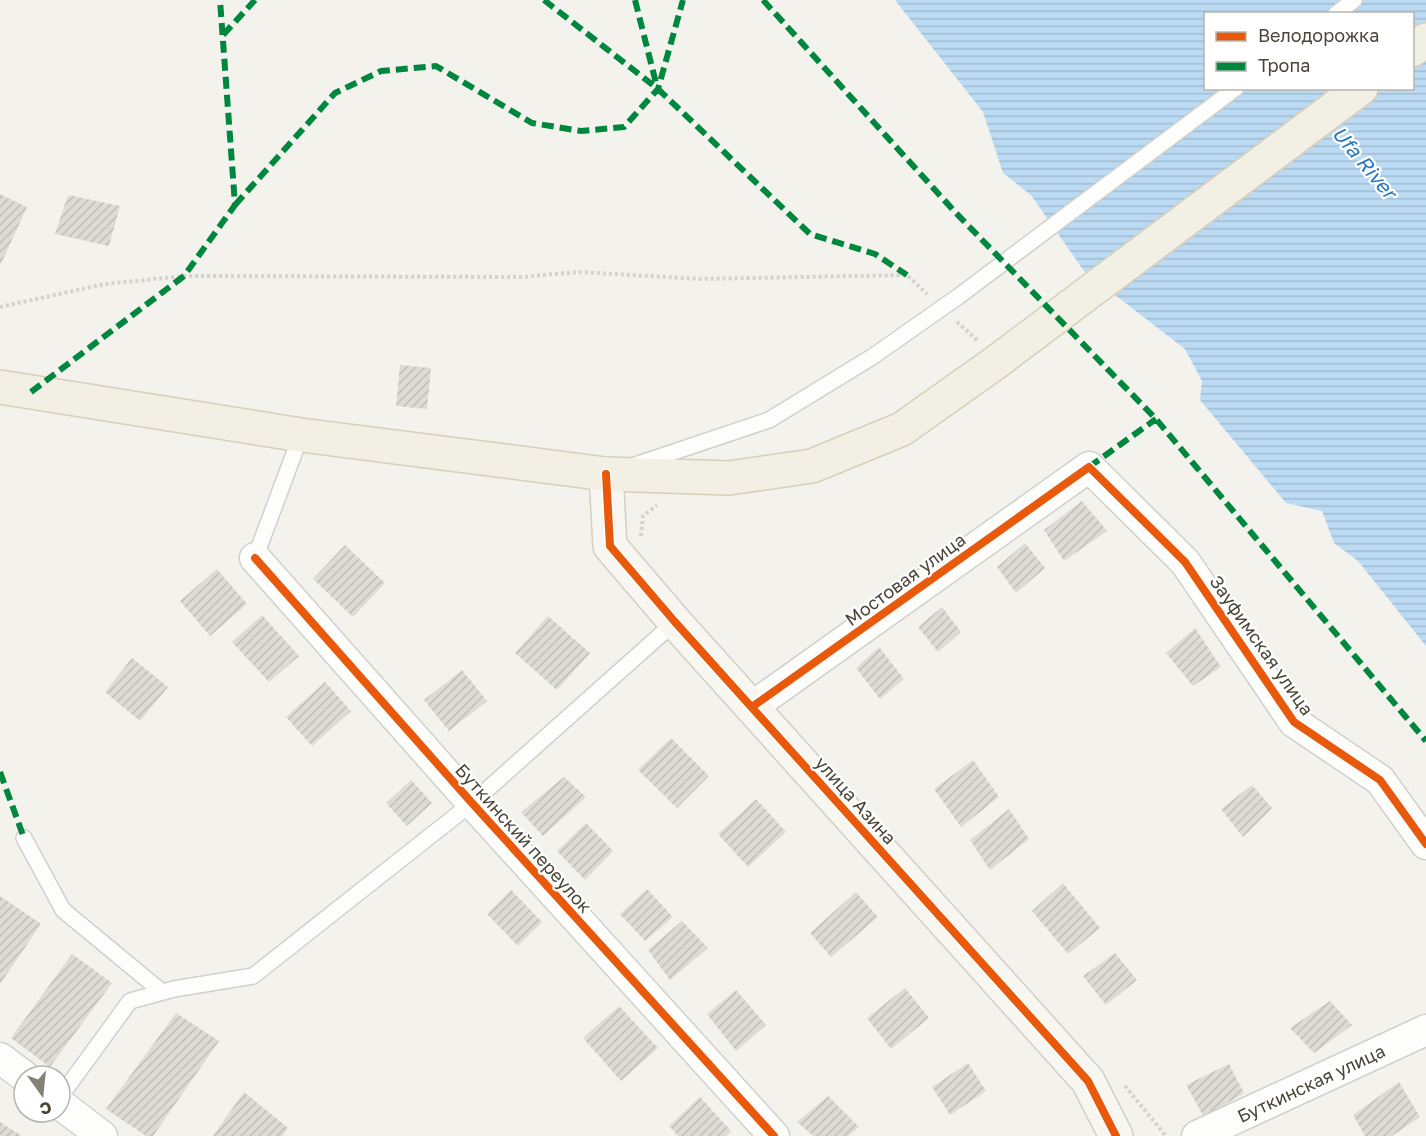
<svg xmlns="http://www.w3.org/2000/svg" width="1426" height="1136" font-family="'Golos Text',sans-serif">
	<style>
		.water { fill: url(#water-rules); fill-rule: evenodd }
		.building { fill: url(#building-hatch) }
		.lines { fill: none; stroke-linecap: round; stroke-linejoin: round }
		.lane-casing { stroke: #d1d0ca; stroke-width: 18 }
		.street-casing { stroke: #d1d0ca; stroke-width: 33 }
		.secondary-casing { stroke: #d3cfc3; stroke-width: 36 }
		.primary-casing { stroke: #d7cfb9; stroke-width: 36 }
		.path { stroke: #d3d2cb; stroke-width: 4; stroke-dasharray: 3 3; stroke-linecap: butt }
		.lane { stroke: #fdfdfc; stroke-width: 15 }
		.street { stroke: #fdfdfc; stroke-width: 30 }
		.secondary { stroke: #f7f6f0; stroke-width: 33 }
		.primary { stroke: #f2efe5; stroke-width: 33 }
		.quiet { stroke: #00873e; stroke-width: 6; stroke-dasharray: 12 6; stroke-linecap: butt }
		.cycleway-casing { stroke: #fff; stroke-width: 11 }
		.cycleway { stroke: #e8590c; stroke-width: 8 }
		.labels { text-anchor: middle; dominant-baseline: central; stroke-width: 4.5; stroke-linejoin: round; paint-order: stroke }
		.street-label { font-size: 18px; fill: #4b4437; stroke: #fff }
		.water-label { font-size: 20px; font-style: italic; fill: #2678c1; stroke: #fff }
	</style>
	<defs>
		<pattern id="water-rules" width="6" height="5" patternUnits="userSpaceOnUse" patternTransform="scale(1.5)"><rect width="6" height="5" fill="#bbdaf3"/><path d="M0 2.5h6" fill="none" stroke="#a2bcd1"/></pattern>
		<pattern id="building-hatch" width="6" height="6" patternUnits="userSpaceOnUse" patternTransform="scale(1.5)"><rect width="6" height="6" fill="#dddbd5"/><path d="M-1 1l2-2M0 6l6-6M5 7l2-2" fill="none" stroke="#bfbdb7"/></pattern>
	</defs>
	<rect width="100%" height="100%" fill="#f3f2ed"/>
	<path class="water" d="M895 0H1426V646L1358 561 1334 543 1322 511 1286 503 1200 400 1202 381 1185 349 1084 271 1031 195 1003 173 983 112ZM1206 14H1412V88H1206Z"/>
	<path class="building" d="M0 194 27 207 0 266Z
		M68 195 120 206 109 246 55 234Z
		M400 365 431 368 427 409 396 406Z
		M1082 501 1107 531 1064 561 1044 530Z
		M1025 543 1045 568 1016 593 997 567Z
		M345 545 385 583 353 617 313 579Z
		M217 569 247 604 210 636 180 601Z
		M942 607 961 632 938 652 918 627Z
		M262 615 299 656 269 682 232 642Z
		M548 616 590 653 557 690 515 653Z
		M1195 628 1221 667 1193 686 1166 653Z
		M879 647 904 679 880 699 856 668Z
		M132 658 168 687 140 721 105 692Z
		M462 670 487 701 449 731 424 700Z
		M325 682 351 711 312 746 286 717Z
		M671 738 709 776 677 808 638 770Z
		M973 760 999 797 961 827 934 789Z
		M564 777 586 797 543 836 521 812Z
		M411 780 432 803 407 826 386 803Z
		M1252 785 1272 808 1243 837 1221 809Z
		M756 799 786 832 748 867 718 834Z
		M1009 809 1029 839 990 870 970 840Z
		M586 823 613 851 585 880 557 851Z
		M1063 883 1100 928 1068 954 1032 911Z
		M647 889 673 917 645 941 620 914Z
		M511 890 542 922 518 946 487 914Z
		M856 892 878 917 831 957 810 933Z
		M0 896 41 924 0 984Z
		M682 921 708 948 670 980 648 950Z
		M1115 953 1137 980 1106 1005 1083 976Z
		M72 954 112 983 50 1067 11 1038Z
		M905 988 929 1018 891 1049 867 1018Z
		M736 990 766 1025 736 1051 707 1014Z
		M1330 1001 1352 1025 1314 1053 1290 1028Z
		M619 1006 658 1048 621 1081 583 1038Z
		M176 1013 219 1041 153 1136H146L106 1109Z
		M968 1063 986 1091 950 1115 932 1087Z
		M1229 1064 1244 1093 1204 1117 1186 1085Z
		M1399 1082 1420 1117 1392 1136H1365L1353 1115Z
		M244 1092 288 1128 282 1136H213Z
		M828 1096 859 1127 848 1136H813L797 1122Z
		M700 1097 731 1131 726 1136H678L669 1126Z
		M0 1122 22 1136H0Z"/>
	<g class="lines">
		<g class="lane-casing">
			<path id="lane" d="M1336 14 1354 0
				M632 466 769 420 872 357 959 296 1236 88
				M255 558 301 435
				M24 838 63 910 162 992
				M60 1097 130 1001 174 989 253 976 472 803 675 622"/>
		</g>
		<g class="street-casing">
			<path id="street" d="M255 558 472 803 774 1136
				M752 707 1089 467 1185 562 1294 722 1380 780 1426 844
				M0 1058 24 1076
				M60 1104 102 1136
				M1197 1136 1426 1030"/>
		</g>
		<g class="secondary-casing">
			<path id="secondary" d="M606 474 610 546 675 622 1088 1081 1116 1136"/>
		</g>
		<g class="primary-casing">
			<path id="primary" d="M1412 50 1426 40
				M0 387 301 435 606 474 729 478 812 466 902 429 995 363 1361 88"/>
		</g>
		<path class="path" d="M0 307 105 284 184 276 521 277 579 272 700 279 907 275 927 294
			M957 322 978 341
			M641 536 643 516 657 505
			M1125 1086 1166 1136"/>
		<use href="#lane" class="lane"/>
		<use href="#street" class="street"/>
		<use href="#secondary" class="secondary"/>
		<use href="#primary" class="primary"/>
		<path class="quiet" d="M544 0 658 89 810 234 875 254 907 275
			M635 0 657 87
			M763 0 955 212 1156 419 1426 741
			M223 35 255 0
			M235 205 335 93 381 71 436 66 532 123 581 131 624 127 658 89 683 0
			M31 392 184 276 235 205 220 0
			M1089 467 1156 419
			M0 772 24 838"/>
		<g class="cycleway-casing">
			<path id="cycleway" d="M606 474 610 546 675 622 1088 1081 1116 1136
				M255 558 472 803 774 1136
				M752 707 1089 467 1185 562 1294 722 1380 780 1426 844"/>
		</g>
		<use href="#cycleway" class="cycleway"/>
	</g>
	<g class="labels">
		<g class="street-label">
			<text transform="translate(905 579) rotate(-36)">Мостовая улица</text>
			<text transform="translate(1262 645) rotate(55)">Зауфимская улица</text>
			<text transform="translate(856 800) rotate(48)">улица Азина</text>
			<text transform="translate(524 838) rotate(48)">Буткинский переулок</text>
			<text transform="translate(1311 1083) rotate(-25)">Буткинская улица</text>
		</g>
		<g class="water-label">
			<text transform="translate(1365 162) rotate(50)">Ufa River</text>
		</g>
	</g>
	<rect x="1204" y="12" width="210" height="78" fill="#ffffff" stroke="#b7b4af" stroke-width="1.5"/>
	<rect x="1216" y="32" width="30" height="9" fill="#e8590c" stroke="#b7b4af" stroke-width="1.5"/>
	<text x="1258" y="42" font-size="18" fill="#4b4437">Велодорожка</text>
	<rect x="1216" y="62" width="30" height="9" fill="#00873e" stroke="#b7b4af" stroke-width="1.5"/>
	<text x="1258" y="72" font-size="18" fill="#4b4437">Тропа</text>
	<g transform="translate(42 1094) rotate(165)"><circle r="28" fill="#ffffff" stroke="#b7b4af" stroke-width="1.5"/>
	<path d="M0-4.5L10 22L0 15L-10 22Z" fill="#868177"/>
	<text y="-9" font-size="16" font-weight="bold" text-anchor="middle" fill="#4b4437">С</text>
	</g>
</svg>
